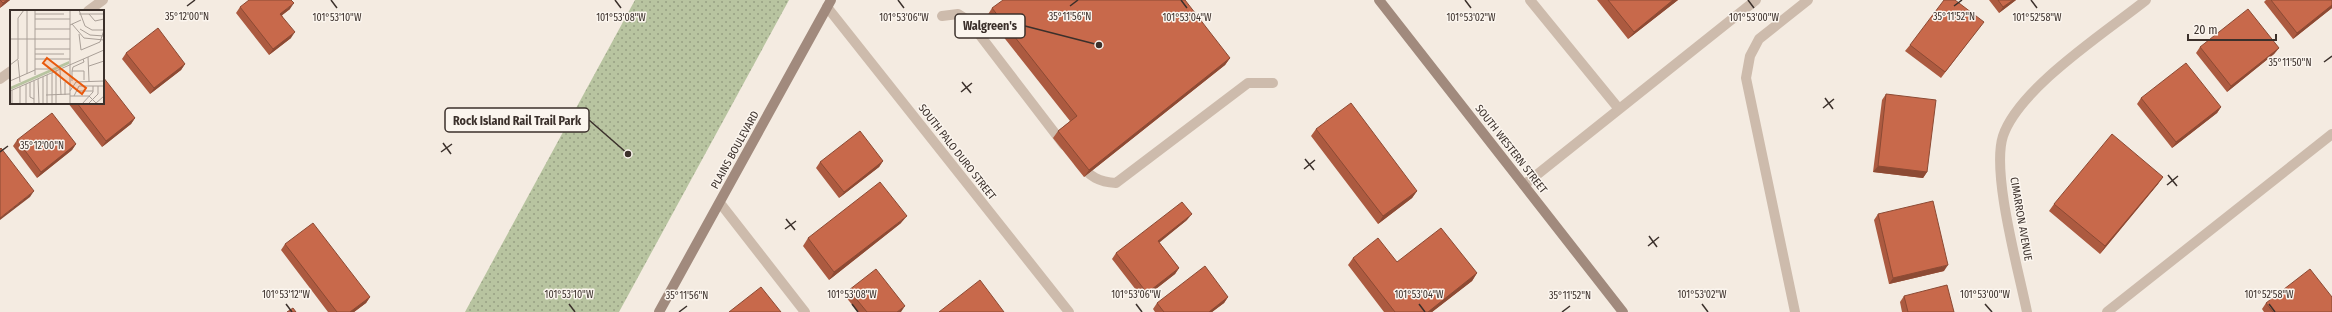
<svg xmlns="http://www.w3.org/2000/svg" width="2332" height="312" font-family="'Fira Sans Condensed',sans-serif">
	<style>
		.park { fill: url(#park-dots) }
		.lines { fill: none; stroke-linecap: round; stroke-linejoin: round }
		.service { stroke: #cdbbac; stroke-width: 10 }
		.minor { stroke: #cdbbac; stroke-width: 10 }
		.secondary { stroke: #a18a7d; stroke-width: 10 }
		.wall { fill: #ac5a40 }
		.shaded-wall { fill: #8c4a34 }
		.building { fill: #c8694b; stroke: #8c4a34 }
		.ticks { fill: none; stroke: #3b302b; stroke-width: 1.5 }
		.labels { text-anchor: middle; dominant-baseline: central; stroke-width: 3; stroke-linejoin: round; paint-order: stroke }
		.street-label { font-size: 11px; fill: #3b302b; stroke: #fbf5ee }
		.inset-road { fill: none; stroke: #aaa098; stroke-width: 1 }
		.view { fill: #e8590c; fill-opacity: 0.15; stroke: #e8590c; stroke-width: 2 }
		.inset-edge { fill: none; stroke: #3b302b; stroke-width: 2 }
		.ticks-label { font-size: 10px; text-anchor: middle; fill: #3b302b; stroke: #fbf5ee; stroke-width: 3; stroke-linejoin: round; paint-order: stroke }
		.leader { fill: none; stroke: #3b302b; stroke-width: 1.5 }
		.callout-dot { fill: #3b302b; stroke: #fbf5ee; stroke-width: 1.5 }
		.callout { fill: #fbf5ee; stroke: #3b302b; stroke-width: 1.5 }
		.callout-label { font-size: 12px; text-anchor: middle; font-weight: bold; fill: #3b302b }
	</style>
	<defs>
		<pattern id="park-dots" width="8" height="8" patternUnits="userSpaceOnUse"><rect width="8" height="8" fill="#b8c4a0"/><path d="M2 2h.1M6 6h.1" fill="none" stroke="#97a083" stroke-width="1.8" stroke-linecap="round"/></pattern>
	</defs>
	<rect width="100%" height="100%" fill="#f4ebe1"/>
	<path class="park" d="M635 0H789L619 312H465Z"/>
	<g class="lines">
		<path class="service" d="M1530 0 1619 109
			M942 16 958 14 969 21 1064 145
			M1079 163C1090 177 1099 182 1116 183L1248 83H1273
			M1524 185 1756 0
			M720 203 805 312
			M1795 312 1746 78 1750 56 1759 39 1808 0
			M2107 312 2332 134"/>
		<path class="minor" d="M827 7 1069 312
			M88 11 103 0
			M0 79 11 71
			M2027 312C2019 272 1991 173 2003 136 2019 88 2106 32 2146 0"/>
		<path class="secondary" d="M1379 0 1623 312
			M659 312 831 0"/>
	</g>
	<path class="wall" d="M0 0H10L0 8Z
		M1597 0H1678L1628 39Z
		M1989 0H2016L1999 13Z
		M2266 0H2332V8L2293 39 2264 2Z
		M240 7 290 9 282 15 291 38 269 55 236 13Z
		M992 8 1230 58 1225 65 1084 177 1053 138 1058 131 1070 121 987 16Z
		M1979 28 1941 78 1905 51 1910 45Z
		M2200 47 2279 48 2274 54 2227 92 2196 53Z
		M126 53 185 64 181 70 150 94 122 59Z
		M1886 94 1927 172 1923 178 1873 172 1882 100Z
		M2141 98 2221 107 2217 113 2172 148 2137 104Z
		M68 103H103L135 118 131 124 102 147Z
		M1316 129 1417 191 1412 198 1378 224 1311 136Z
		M17 140 76 144 72 150 37 178 13 146Z
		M883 161 879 167 839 198 816 168 820 162Z
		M2163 177 2158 184 2100 254 2049 211 2054 204Z
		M1878 214 1944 271 1889 284 1874 220Z
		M1187 220 1159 242 1179 268 1175 274 1143 299 1112 259 1116 253Z
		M901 223 829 280 803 246 808 238Z
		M285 244 370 297 366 303 354 312H328L281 250Z
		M1353 258 1397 262 1477 273 1472 281 1432 312H1384L1348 265Z
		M849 290 901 312H858L845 296Z
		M1904 296 1954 312H1902L1900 302Z
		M1228 297 1224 303 1212 312H1155L1153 309 1157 303Z
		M2266 303 2332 312H2264L2262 309Z"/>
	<path class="shaded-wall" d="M7 0H10L0 8 3 3Z
		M1673 0H1678L1628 39 1634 32Z
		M2013 0H2016L1999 13 2003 7Z
		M294 3 290 9 276 20 280 14Z
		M2332 5V8L2293 39 2297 33Z
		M295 32 291 38 269 55 273 49Z
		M2279 48 2274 54 2227 92 2231 86Z
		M1230 58 1225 65 1084 177 1089 170Z
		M185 64 181 70 150 94 154 88Z
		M2221 107 2217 113 2172 148 2176 142Z
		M135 118 131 124 102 147 106 141Z
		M76 144 72 150 37 178 41 172Z
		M883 161 879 167 839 198 844 192Z
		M1878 166 1927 172 1923 178 1873 172Z
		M2163 177 2158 184 2100 254 2105 246Z
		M34 191 30 197 0 220V218Z
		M1417 191 1412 198 1378 224 1383 216Z
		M1192 214 1187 220 1154 247 1158 241Z
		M907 216 901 223 829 280 834 272Z
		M1948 265 1944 271 1889 284 1893 278Z
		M1179 268 1175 274 1143 299 1147 293Z
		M1477 273 1472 281 1432 312H1428Z
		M370 297 366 303 354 312H350Z
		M1228 297 1224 303 1212 312H1209Z
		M905 306 901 312H897Z"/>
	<path class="building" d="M0 0H7L3 3Z
		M249 0H291L294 3 280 14 295 32 273 49 240 7Z
		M1003 0H1185L1230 58 1089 170 1058 131 1077 116 992 8Z
		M1608 0H1673L1634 32Z
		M1944 0H1955L1984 22 1945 72 1910 45Z
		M1998 0H2013L2003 7Z
		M2271 0H2332V5L2297 33Z
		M2248 9 2279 48 2231 86 2200 47Z
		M158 28 185 64 154 88 126 53Z
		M2186 63 2221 107 2176 142 2141 98Z
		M103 77 135 118 106 141 77 103H103Z
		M1886 94 1936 100 1927 172 1878 166Z
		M1351 103 1417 191 1383 216 1316 129Z
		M52 113 76 144 41 172 17 140Z
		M860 131 883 161 844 192 820 162Z
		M2112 134 2163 177 2105 246 2054 204Z
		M1 148 34 191 0 218V149Z
		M880 182 907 216 834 272 808 238Z
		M1933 201 1948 265 1893 278 1878 214Z
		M1182 202 1192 214 1158 241 1179 268 1147 293 1116 253Z
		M313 223 370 297 350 312H337L285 244Z
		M1441 228 1477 273 1428 312H1395L1353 258 1378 238 1397 262Z
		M1205 266 1228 297 1209 312H1164L1157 303Z
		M876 269 905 306 897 312H867L849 290Z
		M2310 269 2332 297V312H2273L2266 303Z
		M980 280 1004 312H939Z
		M1947 285 1954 312H1908L1904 296Z
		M761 287 781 312H729Z
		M293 308 296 312H287Z"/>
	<path class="ticks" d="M331 0 337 8M615 0 621 8M898 0 904 8M1181 0 1187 8M1465 0 1471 8M1748 0 1754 8M2031 0 2037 8M187 6 195 0M1070 6 1078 0M1954 6 1962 0M2324 62 2332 56M962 82 971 93M961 92 972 83M1825 98 1833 109M1823 108 1834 99M443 143 451 154M0 152 8 146M441 152 452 144M1305 159 1314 170M1304 169 1315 160M2168 175 2177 186M2167 185 2178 176M786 219 795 230M785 229 796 221M1649 236 1657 247M1648 246 1659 237M286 304 292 312M569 304 575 312M852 304 858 312M1136 304 1142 312M1419 304 1425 312M1702 304 1708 312M1985 304 1992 312M2269 304 2275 312M679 312 687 306M1562 312 1570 306"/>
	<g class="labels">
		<g class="street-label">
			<text transform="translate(1511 149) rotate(52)">SOUTH WESTERN STREET</text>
			<text transform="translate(735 150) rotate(-61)">PLAINS BOULEVARD</text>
			<text transform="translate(957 152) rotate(52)">SOUTH PALO DURO STREET</text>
			<text transform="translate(2021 219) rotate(80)">CIMARRON AVENUE</text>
		</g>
	</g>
	<g transform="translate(10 10)">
		<rect width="94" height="94" fill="#f4ebe1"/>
		<path d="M59 51V54L0 80V77Z" fill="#b8c4a0"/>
		<path class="inset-road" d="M17 0V64M25 0V65M69 0 75 16 82 20H93M25 4H54M69 4H94M79 4 85 11 94 9M25 9H60M62 14 74 28 94 30M60 15 71 10M25 19H60M70 19 80 25 94 26M69 24 71 40 90 32 94 20M0 29H60M25 39H60M25 44H54M78 47 79 71M25 49H60M8 50 10 72M0 55 8 49V8L14 0M79 56 94 51M25 59H39M50 59 51 85M46 61V94M62 61 63 57 74 52 73 49M42 63V94M37 65V94M33 67V94M28 69 29 94M0 71 25 60M24 71V94M62 71V61H74V70M20 72V87L24 89M16 74V94M10 77V94M2 80V94M0 81 94 40M60 81 66 72 94 71M66 81H83M36 85 60 84M55 85V72M60 86H79L87 94M64 86 69 76H94M60 94V0M72 94 83 82V76M78 94 88 84V76M85 94 94 86"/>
		<path class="view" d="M37 48 76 78 72 84 33 53Z"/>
		<rect width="94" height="94" class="inset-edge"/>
	</g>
	<g class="ticks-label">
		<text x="1954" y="20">35°11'52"N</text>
		<text x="187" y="20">35°12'00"N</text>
		<text x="1070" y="20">35°11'56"N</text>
		<text x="904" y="21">101°53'06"W</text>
		<text x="337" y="21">101°53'10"W</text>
		<text x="621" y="21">101°53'08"W</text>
		<text x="1187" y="21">101°53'04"W</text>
		<text x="1471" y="21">101°53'02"W</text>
		<text x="1754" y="21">101°53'00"W</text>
		<text x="2037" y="21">101°52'58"W</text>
		<text x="2290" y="66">35°11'50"N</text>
		<text x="42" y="149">35°12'00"N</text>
		<text x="286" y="298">101°53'12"W</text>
		<text x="569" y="298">101°53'10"W</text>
		<text x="852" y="298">101°53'08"W</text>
		<text x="1136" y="298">101°53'06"W</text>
		<text x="1419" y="298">101°53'04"W</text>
		<text x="1702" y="298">101°53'02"W</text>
		<text x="1985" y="298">101°53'00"W</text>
		<text x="2269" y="298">101°52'58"W</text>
		<text x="687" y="299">35°11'56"N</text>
		<text x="1570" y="299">35°11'52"N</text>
	</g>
	<path class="leader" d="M1099 45L1025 26M628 154L589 120"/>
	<g class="callout-dot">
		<circle cx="1099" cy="45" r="4"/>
		<circle cx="628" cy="154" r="4"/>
	</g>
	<g class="callout">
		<rect x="955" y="14" width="70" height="24" rx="4"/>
		<rect x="445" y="108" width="144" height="24" rx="4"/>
	</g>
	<g class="callout-label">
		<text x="990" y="30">Walgreen's</text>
		<text x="517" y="125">Rock Island Rail Trail Park</text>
	</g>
	<path d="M2188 34v6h88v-6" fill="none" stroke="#3b302b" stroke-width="2"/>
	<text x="2194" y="34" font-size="12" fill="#3b302b" stroke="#fbf5ee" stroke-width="3" paint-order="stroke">20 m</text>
</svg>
